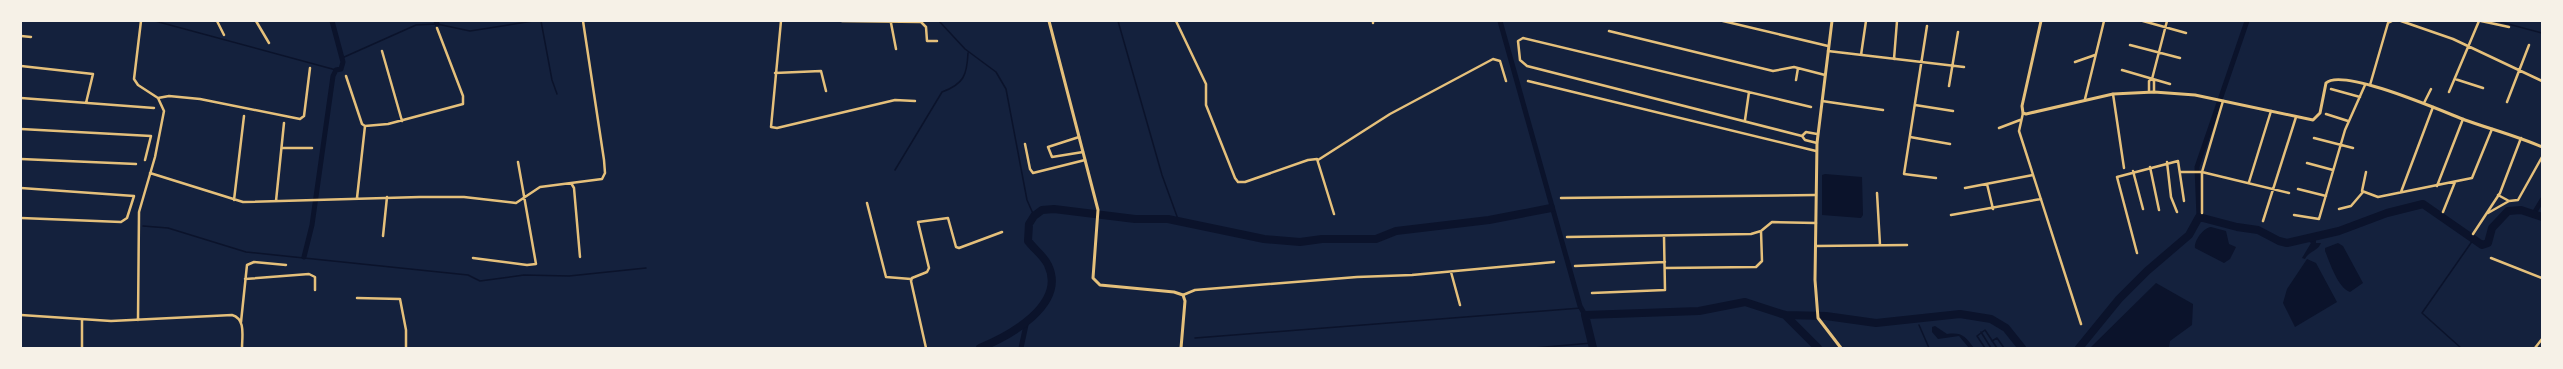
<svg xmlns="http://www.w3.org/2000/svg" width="2563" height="369" font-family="Karla,sans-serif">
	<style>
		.water { fill: #0b132b }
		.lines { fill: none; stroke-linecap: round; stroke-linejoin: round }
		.stream { stroke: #0b132b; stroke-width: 1.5 }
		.canal { stroke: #0b132b; stroke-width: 5 }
		.river { stroke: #0b132b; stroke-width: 8 }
		.minor { stroke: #e5c07b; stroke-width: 2.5 }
		.tertiary { stroke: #e5c07b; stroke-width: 3 }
	</style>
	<rect width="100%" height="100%" fill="#14213d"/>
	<path class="water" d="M1825 174 1862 177 1863 215 1861 218 1822 215V175Z
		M2211 227 2226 231 2229 244 2236 247 2230 259 2224 263 2195 248C2194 241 2203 228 2211 227Z
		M2316 240V243H2321C2318 251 2309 251 2305 259L2302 258 2311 243 2308 241Z
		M2338 243 2343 246 2363 283 2350 292C2338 288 2330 263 2325 251V248Z
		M2307 259 2316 263 2337 302 2295 327 2283 303 2287 289Z
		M2156 283 2193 304 2192 325 2170 341 2169 348H2090Z
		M1935 326 1947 334C1962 332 1965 336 1974 348H1969L1959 336 1938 339 1932 332V327Z"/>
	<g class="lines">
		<path class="stream" d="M155 21 336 70
			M541 21 552 80 557 94
			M939 21 965 49 996 72 1006 89 1027 200 1034 216
			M1118 21 1162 175 1179 222
			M2497 21 2542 33
			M342 58 416 25 437 24 470 31 533 21
			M895 170 942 92C964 84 967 75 968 53
			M143 226 168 228 246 252 468 275 480 281 524 275 569 276 646 268
			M1919 325 1929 348
			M1981 332 1991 348
			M1195 338 1581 308
			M1992 341 1997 338 2004 348
			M1534 348 1592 343
			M1985 348 1977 336 1985 330 1997 348
			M2461 348 2422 313 2473 240"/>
		<path class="canal" d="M436 21 437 24
			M1500 21 1580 306 1585 315
			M2533 215 2542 200
			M2199 217 2197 167 2247 21
			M304 257 312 225 333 76 336 70 341 69 343 62 332 21
			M1021 348 1026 325"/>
		<path class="river" d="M1785 315 1818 348
			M980 348C1009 336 1067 305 1048 265 1044 256 1034 249 1028 241L1029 224 1034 216 1042 210 1054 209 1135 219H1168L1264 239 1300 242 1322 239H1376L1396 231 1489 220 1551 208
			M1593 348 1585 315 1699 311 1745 302 1785 315 1826 316 1876 323 1960 314 1991 319 2006 328 2022 348
			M2079 348 2119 299 2147 271 2189 235 2199 217 2237 227 2258 230 2279 241 2287 243 2339 231 2387 213 2423 204 2482 245 2488 243 2492 228 2508 211 2521 210 2542 217"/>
		<path class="minor" d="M217 21 224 35
			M256 21 269 43
			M781 21 771 127 777 128 895 100 915 101
			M842 21 921 22 926 27 927 41H937
			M1176 21 1206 84V105L1235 178 1238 182H1245L1308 160 1317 159 1334 214
			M1373 21V23
			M1723 21 1828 46
			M2143 21 2186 33
			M2401 21 2453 39 2542 81
			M2481 21 2509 27
			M891 23 896 49
			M1927 26 1904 174 1936 178
			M1609 31 1773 71 1794 67 1825 75
			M21 36 31 37
			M2130 45 2180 58
			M382 51 402 121
			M1828 51 1964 67
			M1861 55 1866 21
			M1894 59 1897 21
			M2075 62 2095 55
			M21 66 93 74 86 103
			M2122 70 2170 84
			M775 73 821 71 826 91
			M346 76 362 124 365 126
			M2152 79 2154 81V92
			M2455 79 2483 88
			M1796 80 1798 68
			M1528 81 1816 151
			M2370 85 2388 23 2392 21
			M1949 86 1958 32
			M2331 89 2360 97
			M2149 92V81L2152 79 2167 21
			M2449 92 2479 21
			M2113 94 2124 168
			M21 98 154 108
			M158 98 169 96 200 99 300 119 304 116 310 68
			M2085 99 2104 21
			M1822 101 1883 110
			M2507 102 2529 45
			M2424 103 2431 89
			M1915 105 1953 111
			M1811 107 1523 38 1518 41 1520 60 1527 66 1802 136 1805 140 1817 143
			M2023 113 2019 131 2081 324
			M2326 114 2348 121
			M1745 120 1749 92
			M1999 128 2020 120
			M21 129 151 136 145 160
			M1802 136 1806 132 1817 134
			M1079 137 1048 147 1052 157 1083 152
			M1910 137 1950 144
			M2314 138 2353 148
			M1025 144 1030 169 1033 173 1085 160
			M282 148H312
			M21 159 136 164
			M1318 160 1390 114 1493 59 1500 61 1506 81
			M2167 162 2171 197 2177 212
			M2307 163 2333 170
			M2150 167 2159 210
			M2133 171 2143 209
			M2181 172H2202L2289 193
			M2366 172 2362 191 2378 197 2472 178 2492 129
			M150 173 243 202 420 197H464L516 203 540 187 602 179 605 173 604 160 583 21
			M2249 182 2271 111
			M571 183 574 188 580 257
			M1987 184 1993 209
			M2437 186 2463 119
			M21 188 134 196 127 218 121 222 21 218
			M1965 188 2033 175
			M2298 189 2326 196
			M2401 192 2433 107
			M1877 193 1880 245
			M2498 195 2509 201 2518 200 2542 157
			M357 198 365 126 388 124 463 104V96L437 28
			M1561 198 1815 195
			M234 200 244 116
			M276 201 284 123
			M867 203 886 277 911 279
			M2339 209 2351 206 2363 192
			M2443 212 2455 182
			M2202 213V172L2223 101
			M2488 213 2509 201
			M1951 215 2041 199
			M2294 215 2319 219 2345 130 2365 85
			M2263 221 2296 117
			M2473 234 2500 193 2521 138
			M383 236 387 197
			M1567 237 1751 234 1761 231 1772 222 1816 223
			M1816 246 1907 245
			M2137 253 2117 177 2178 161 2184 201
			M473 258 527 265 536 264 518 162
			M2491 258 2542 278
			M1575 266 1665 262
			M1665 268 1756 267 1762 261 1761 231
			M1451 272 1460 305
			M245 279 309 274 315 277V290
			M1592 293 1665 290 1664 236
			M1183 295 1195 290 1357 277 1412 275 1554 262
			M357 298 400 299 406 330V348
			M21 315 111 321 232 315C246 319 242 336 242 348
			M138 320 139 212 155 157 164 111 158 98 138 85 134 79 141 21
			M241 322 247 265 254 262 286 265
			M82 348V320
			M926 348 911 281 912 278 927 272 929 268 918 222 948 218 956 247 959 248 1002 232
			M2535 348 2542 339"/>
		<path class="tertiary" d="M1049 21 1098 210 1093 278 1100 285 1174 292 1183 295 1185 301 1181 348
			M1832 21 1817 143 1815 280 1818 318 1841 348
			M2041 21 2022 106 2023 113 2026 114 2113 94 2154 92 2195 95 2313 120 2320 113 2326 83C2342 67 2444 112 2465 120 2490 129 2517 136 2542 147"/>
	</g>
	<rect width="2563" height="369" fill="none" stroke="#f6f1e7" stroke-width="44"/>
</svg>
